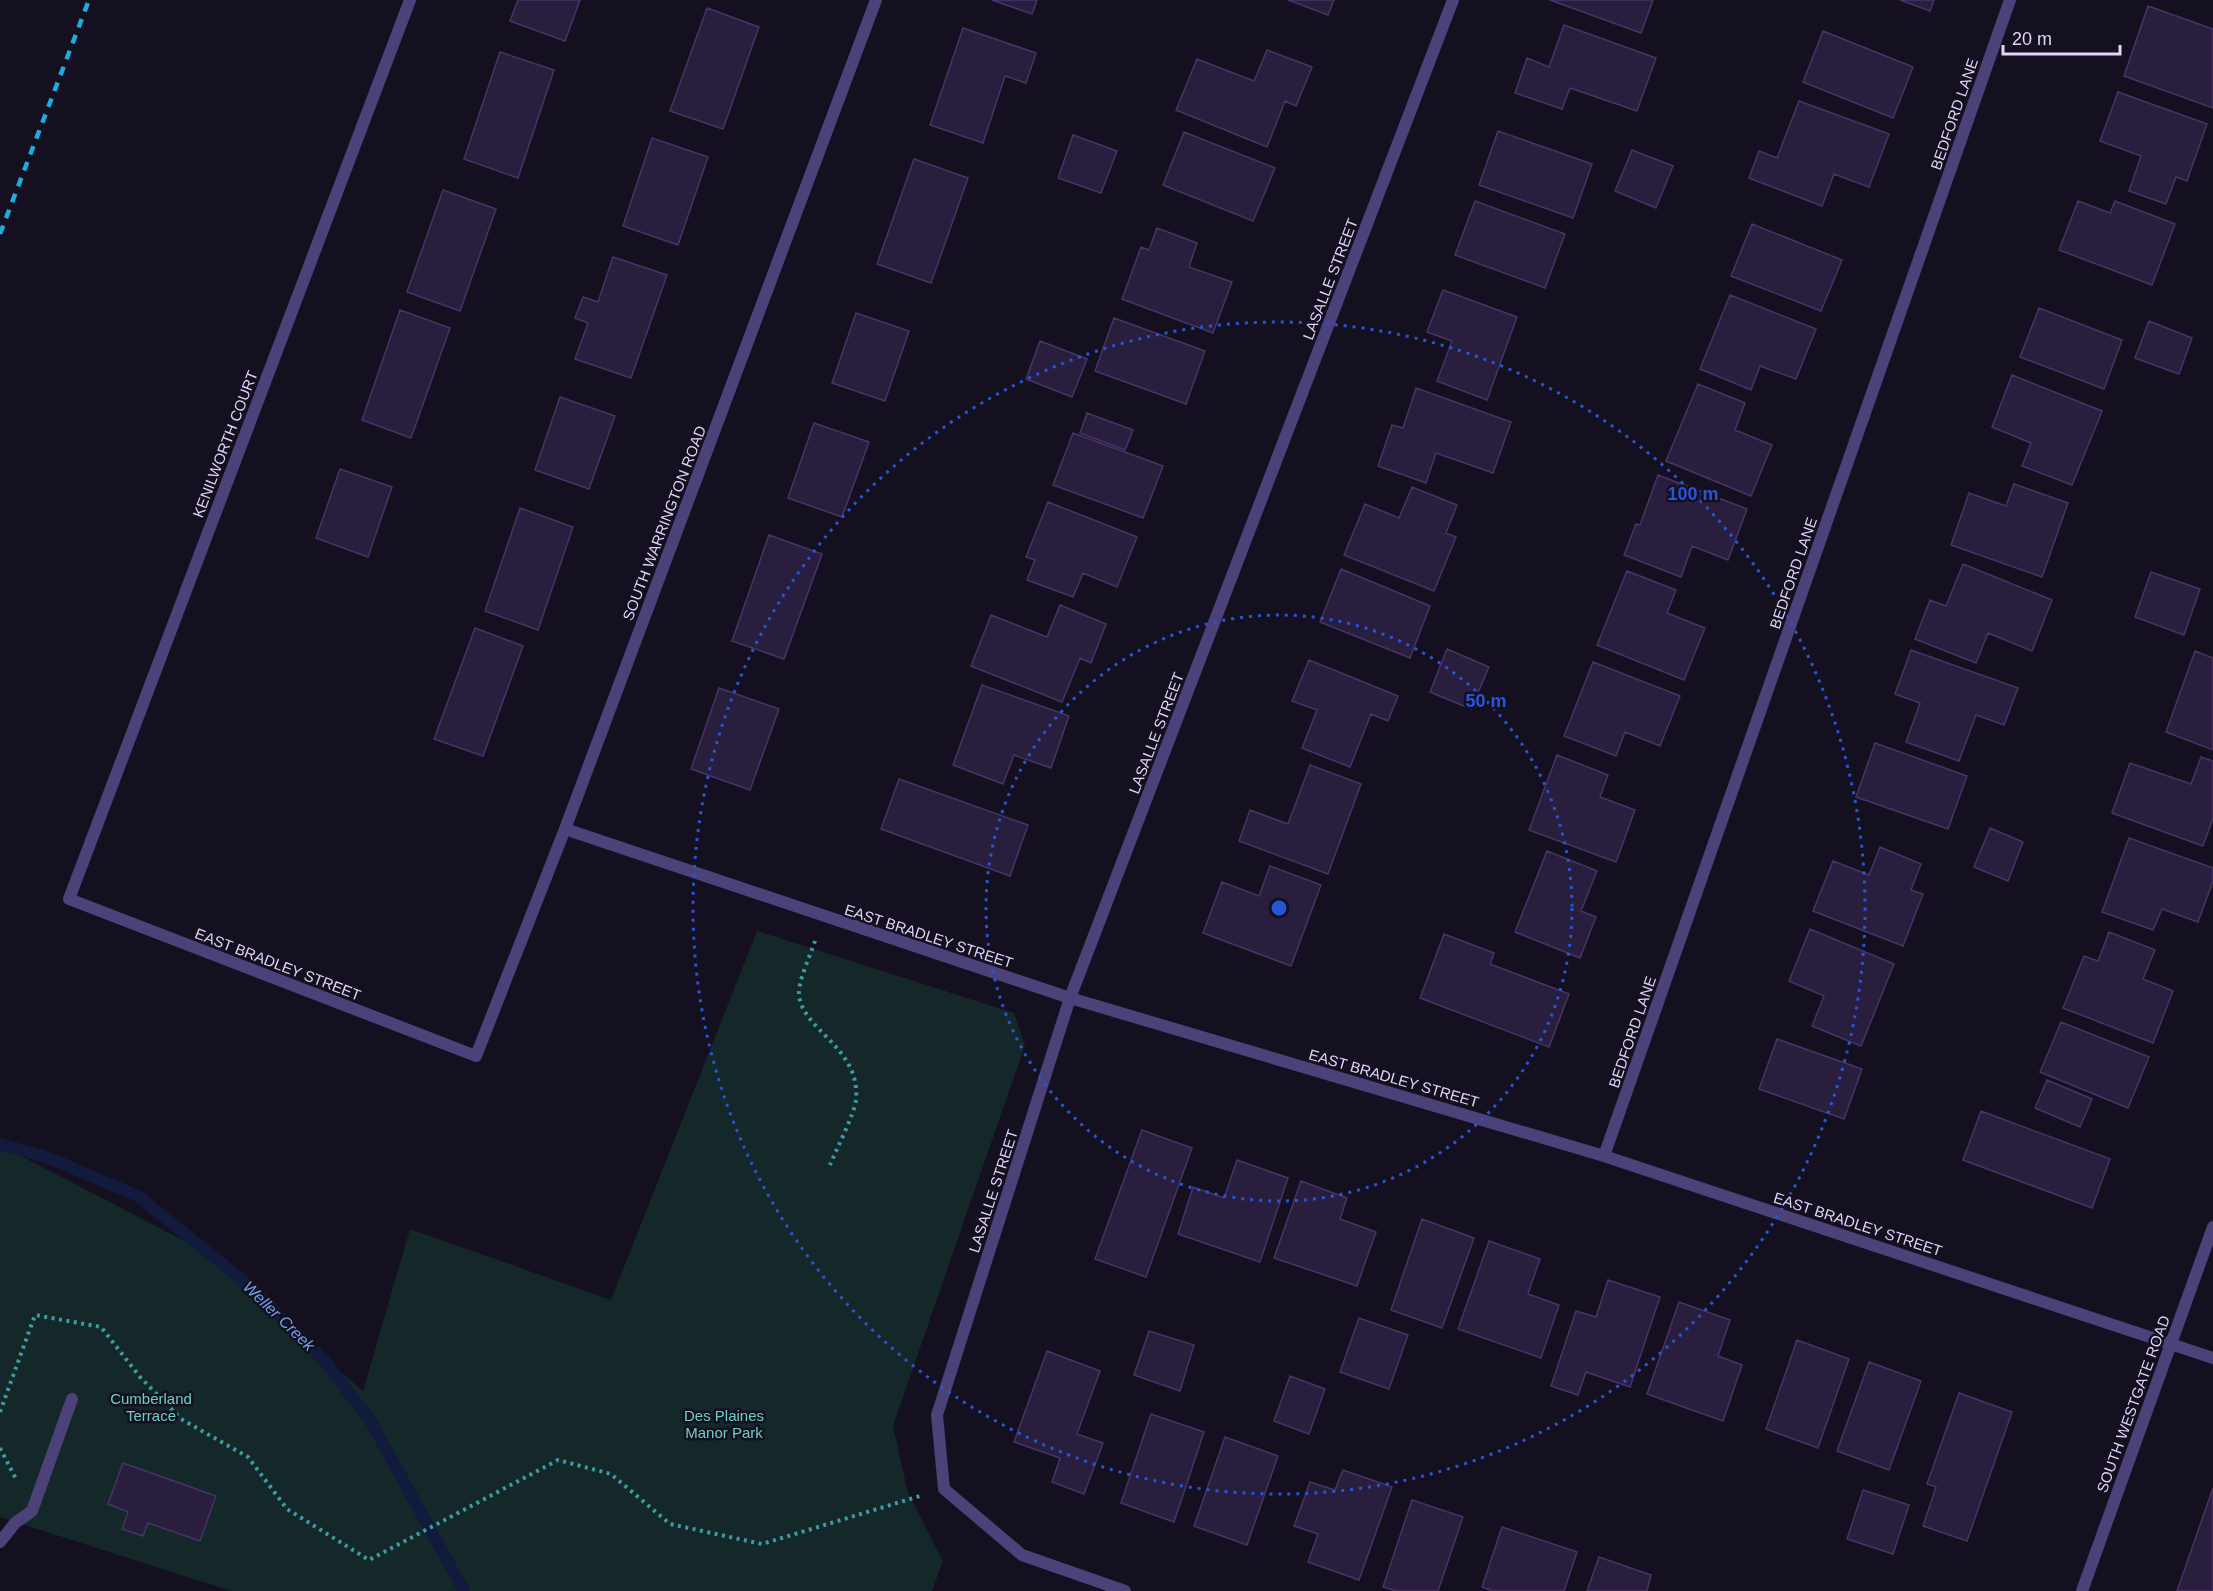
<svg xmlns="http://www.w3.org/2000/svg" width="2213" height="1591" font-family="Helvetica,sans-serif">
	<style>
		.green { fill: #142729 }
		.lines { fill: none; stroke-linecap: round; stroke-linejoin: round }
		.stream { stroke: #121b3d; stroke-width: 12 }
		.building { fill: #2a1e3e; stroke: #463467; stroke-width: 1.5 }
		.path { stroke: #3e9ba4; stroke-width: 4; stroke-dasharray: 3 4.5; stroke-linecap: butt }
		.minor { stroke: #4c4179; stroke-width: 12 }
		.rail { stroke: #1dacdd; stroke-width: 4.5; stroke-dasharray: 9 8; stroke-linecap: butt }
		.ring { fill: none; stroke: #2755da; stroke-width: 3; stroke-dasharray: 3 6 }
		.labels { text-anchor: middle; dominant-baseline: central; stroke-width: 5; stroke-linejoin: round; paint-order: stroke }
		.street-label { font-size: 15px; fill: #ded5f9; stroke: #151020 }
		.park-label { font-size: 15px; fill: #6ad0c6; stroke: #151020 }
		.water-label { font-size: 16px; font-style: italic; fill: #70a0ec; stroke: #151020 }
		.centre { fill: #2755da; stroke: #151020; stroke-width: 3 }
		.ring-label { font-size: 18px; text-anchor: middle; font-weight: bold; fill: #2755da; stroke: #151020; stroke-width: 5; stroke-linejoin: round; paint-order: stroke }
	</style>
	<rect width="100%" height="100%" fill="#151020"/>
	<path class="green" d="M757 931 1014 1013 1025 1045 893 1426 908 1493 943 1561 932 1591H231L0 1517V1145L196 1247 363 1391 410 1229 611 1300Z"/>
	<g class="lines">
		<path class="stream" d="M0 1144 49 1158 138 1196 246 1283 324 1360 370 1420 464 1591"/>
	</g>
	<path class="building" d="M518 0H580L565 41 510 21Z
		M992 0H1037L1032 14Z
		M1288 0H1334L1328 15Z
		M1550 0H1653L1641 33Z
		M1900 0H1934L1930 11Z
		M2148 6 2213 29V108L2124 76Z
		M707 8 759 27 723 129 670 111Z
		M1564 25 1656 58 1637 111 1570 88 1562 109 1515 93 1527 58 1549 67Z
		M963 28 1036 53 1026 83 1005 76 983 143 930 125Z
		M1823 31 1913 67 1893 118 1803 82Z
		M1267 50 1312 67 1296 106 1285 101 1267 147 1176 110 1197 59 1254 81Z
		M500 52 554 70 518 178 464 159Z
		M2118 92 2207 124 2187 181 2176 177 2166 204 2129 191 2141 156 2100 141Z
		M1799 101 1889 134 1869 187 1834 174 1822 206 1749 178 1759 151 1777 158Z
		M1498 131 1592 164 1573 218 1479 185Z
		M1184 132 1275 168 1253 221 1163 185Z
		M1073 135 1117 151 1101 193 1058 178Z
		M652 138 708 157 678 245 623 226Z
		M1632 150 1673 166 1656 208 1615 191Z
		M914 159 968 178 931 283 877 264Z
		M443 190 496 209 460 311 407 292Z
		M1475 201 1565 234 1545 288 1455 255Z
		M2078 201 2110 213 2115 201 2175 224 2152 285 2059 250Z
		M1752 224 1842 260 1821 311 1731 276Z
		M1157 228 1197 243 1189 267 1232 282 1213 333 1122 299 1141 247 1149 250Z
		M613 257 667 275 631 378 575 359 588 323 575 318 583 297 598 302Z
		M1443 290 1517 317 1487 400 1437 381 1452 341 1427 332Z
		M1730 295 1816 329 1796 379 1760 366 1751 390 1700 369Z
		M2039 308 2122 340 2104 389 2020 357Z
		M400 310 450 328 411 438 362 420Z
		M856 313 909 331 885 401 832 383Z
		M1114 318 1205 351 1186 404 1095 371Z
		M2149 321 2192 338 2179 374 2135 358Z
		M1040 341 1087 359 1072 397 1026 379Z
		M2012 375 2102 411 2072 485 2022 466 2031 443 1992 427Z
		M1698 384 1745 403 1735 430 1772 445 1751 496 1666 461Z
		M1416 388 1511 422 1493 473 1436 453 1426 483 1378 466 1392 425 1403 428Z
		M560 397 615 416 589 489 535 470Z
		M1087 413 1133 430 1125 450 1080 433Z
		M814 423 869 442 842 517 788 498Z
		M1073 433 1163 466 1143 518 1053 485Z
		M340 469 392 487 368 557 316 538Z
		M1658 475 1747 509 1728 560 1692 546 1681 577 1624 555 1636 524 1640 525Z
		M2014 484 2068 503 2042 577 1951 545 1969 493 2006 506Z
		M1412 487 1457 505 1446 533 1456 537 1434 591 1344 555 1365 504 1399 518Z
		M1048 502 1137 537 1117 587 1083 573 1073 597 1027 580 1035 560 1026 557Z
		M520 508 573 527 538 630 485 611Z
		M769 535 822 554 784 659 732 641Z
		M1963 564 2052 600 2032 651 1988 633 1976 663 1915 639 1930 600 1946 606Z
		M1341 569 1430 606 1410 658 1320 622Z
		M1627 571 1676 590 1667 613 1705 628 1684 680 1597 645Z
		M2151 572 2200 589 2184 635 2135 617Z
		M1060 605 1106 624 1091 663 1080 658 1062 702 971 666 991 615 1047 637Z
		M475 628 523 646 483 756 434 739Z
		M1447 649 1489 667 1471 709 1430 692Z
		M1911 650 2018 688 2004 725 1976 715 1959 761 1906 742 1920 703 1895 694Z
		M2195 651 2213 658V750L2166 732Z
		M1309 660 1398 696 1388 721 1371 714 1350 767 1302 748 1317 710 1292 701Z
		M1593 662 1680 696 1660 746 1625 732 1616 756 1564 736Z
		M982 685 1069 716 1051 768 1014 755 1003 784 953 765Z
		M719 688 779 709 750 790 691 769Z
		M1875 743 1967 776 1948 829 1856 797Z
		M1557 755 1608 775 1600 797 1635 810 1616 862 1529 830Z
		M2201 757 2213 761V818L2203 846 2112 813 2130 763 2191 784Z
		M1310 765 1361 784 1328 874 1239 841 1250 810 1288 824Z
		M899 779 1028 825 1010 876 881 829Z
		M1990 828 2023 842 2008 881 1974 867Z
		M2129 838 2213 868V881L2198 922 2162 909 2153 930 2102 912Z
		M1880 847 1921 864 1911 890 1923 894 1903 946 1813 911 1833 861 1869 875Z
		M1547 851 1597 871 1581 911 1596 917 1580 958 1515 932Z
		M1270 866 1321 885 1291 966 1203 933 1222 882 1259 896Z
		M1810 929 1894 964 1861 1046 1812 1026 1824 996 1789 981Z
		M2109 932 2155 950 2143 979 2173 991 2153 1043 2063 1008 2084 956 2098 961Z
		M1444 934 1494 953 1490 964 1569 994 1549 1047 1420 998Z
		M2061 1022 2149 1057 2128 1108 2040 1072Z
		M1777 1039 1862 1069 1844 1119 1759 1089Z
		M2047 1080 2092 1099 2080 1127 2035 1108Z
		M1981 1111 2110 1159 2092 1208 1963 1160Z
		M1142 1130 1192 1148 1146 1277 1095 1259Z
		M1237 1160 1288 1178 1260 1262 1178 1234 1193 1187 1224 1198Z
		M1301 1181 1347 1198 1340 1219 1376 1232 1357 1286 1274 1258Z
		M1422 1219 1474 1238 1442 1328 1391 1310Z
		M1489 1241 1540 1259 1528 1294 1559 1305 1541 1358 1458 1329Z
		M1608 1280 1660 1297 1630 1387 1586 1372 1578 1395 1551 1386 1576 1311 1596 1317Z
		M1679 1302 1730 1320 1718 1356 1742 1365 1723 1421 1647 1394Z
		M1359 1318 1408 1335 1389 1389 1340 1372Z
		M1149 1331 1194 1345 1180 1391 1134 1375Z
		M1797 1340 1849 1359 1818 1448 1766 1429Z
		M1047 1351 1100 1371 1077 1434 1103 1443 1084 1494 1052 1482 1060 1458 1014 1442Z
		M1869 1362 1921 1381 1889 1470 1837 1451Z
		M1290 1376 1325 1389 1309 1434 1274 1421Z
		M1959 1393 2012 1412 1967 1541 1923 1526 1936 1487 1927 1484Z
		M1151 1414 1204 1432 1174 1522 1121 1503Z
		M1225 1437 1278 1456 1247 1545 1194 1526Z
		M123 1463 216 1496 200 1541 148 1523 143 1536 122 1529 128 1512 108 1504Z
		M1343 1470 1392 1487 1359 1580 1308 1562 1318 1534 1294 1526 1310 1482 1335 1490Z
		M2213 1488V1591H2177Z
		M1863 1490 1909 1505 1893 1554 1847 1539Z
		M1412 1500 1463 1517 1438 1591H1396L1383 1587Z
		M1502 1527 1577 1552 1564 1591H1493L1482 1587Z
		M1599 1557 1651 1575 1647 1591H1587Z"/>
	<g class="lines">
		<path class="path" d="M815 941C811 954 798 981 799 994 801 1030 861 1047 856 1100 854 1115 836 1150 830 1165
			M0 1412 35 1315 101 1327 140 1377 181 1419 248 1457 287 1509 369 1560 558 1460 611 1474 670 1524 762 1544 920 1496
			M0 1448 16 1479"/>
		<path class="minor" d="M410 0 69 899 476 1056 565 829 876 0
			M565 829 1070 998 1604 1156 2213 1358
			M1604 1156 2010 0
			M0 1542 15 1523 32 1511 72 1399
			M1125 1591 1022 1555 944 1489 937 1415 1070 998 1453 0
			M2082 1591 2213 1227"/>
		<path class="rail" d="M0 234 89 0"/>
	</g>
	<g class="ring">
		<circle cx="1279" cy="908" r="293"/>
		<circle cx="1279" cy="908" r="586"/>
	</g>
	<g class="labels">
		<g class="street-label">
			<text transform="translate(1954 114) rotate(-71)">BEDFORD LANE</text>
			<text transform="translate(1330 279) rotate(-69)">LASALLE STREET</text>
			<text transform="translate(225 444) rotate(-69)">KENILWORTH COURT</text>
			<text transform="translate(664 523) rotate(-69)">SOUTH WARRINGTON ROAD</text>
			<text transform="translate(1793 573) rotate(-71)">BEDFORD LANE</text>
			<text transform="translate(1156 733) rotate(-69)">LASALLE STREET</text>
			<text transform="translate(929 936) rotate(18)">EAST BRADLEY STREET</text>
			<text transform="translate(278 964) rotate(21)">EAST BRADLEY STREET</text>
			<text transform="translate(1632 1032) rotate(-71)">BEDFORD LANE</text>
			<text transform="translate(1394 1078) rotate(16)">EAST BRADLEY STREET</text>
			<text transform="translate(993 1191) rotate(-72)">LASALLE STREET</text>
			<text transform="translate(1858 1224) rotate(18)">EAST BRADLEY STREET</text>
			<text transform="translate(2133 1404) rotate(-70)">SOUTH WESTGATE ROAD</text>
		</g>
		<g class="park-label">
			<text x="151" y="1398">Cumberland<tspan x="151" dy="17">Terrace</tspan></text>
			<text x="724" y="1415">Des Plaines<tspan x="724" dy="17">Manor Park</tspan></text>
		</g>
		<g class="water-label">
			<text transform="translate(279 1316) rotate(44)">Weller Creek</text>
		</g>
	</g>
	<circle cx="1279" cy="908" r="9" class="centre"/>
	<g class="ring-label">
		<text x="1693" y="500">100 m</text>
		<text x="1486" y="707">50 m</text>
	</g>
	<path d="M2003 45v9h117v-9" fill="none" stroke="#ded5f9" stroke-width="3"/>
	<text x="2012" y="45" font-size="18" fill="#ded5f9" stroke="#151020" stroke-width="4.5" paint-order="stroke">20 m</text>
</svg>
